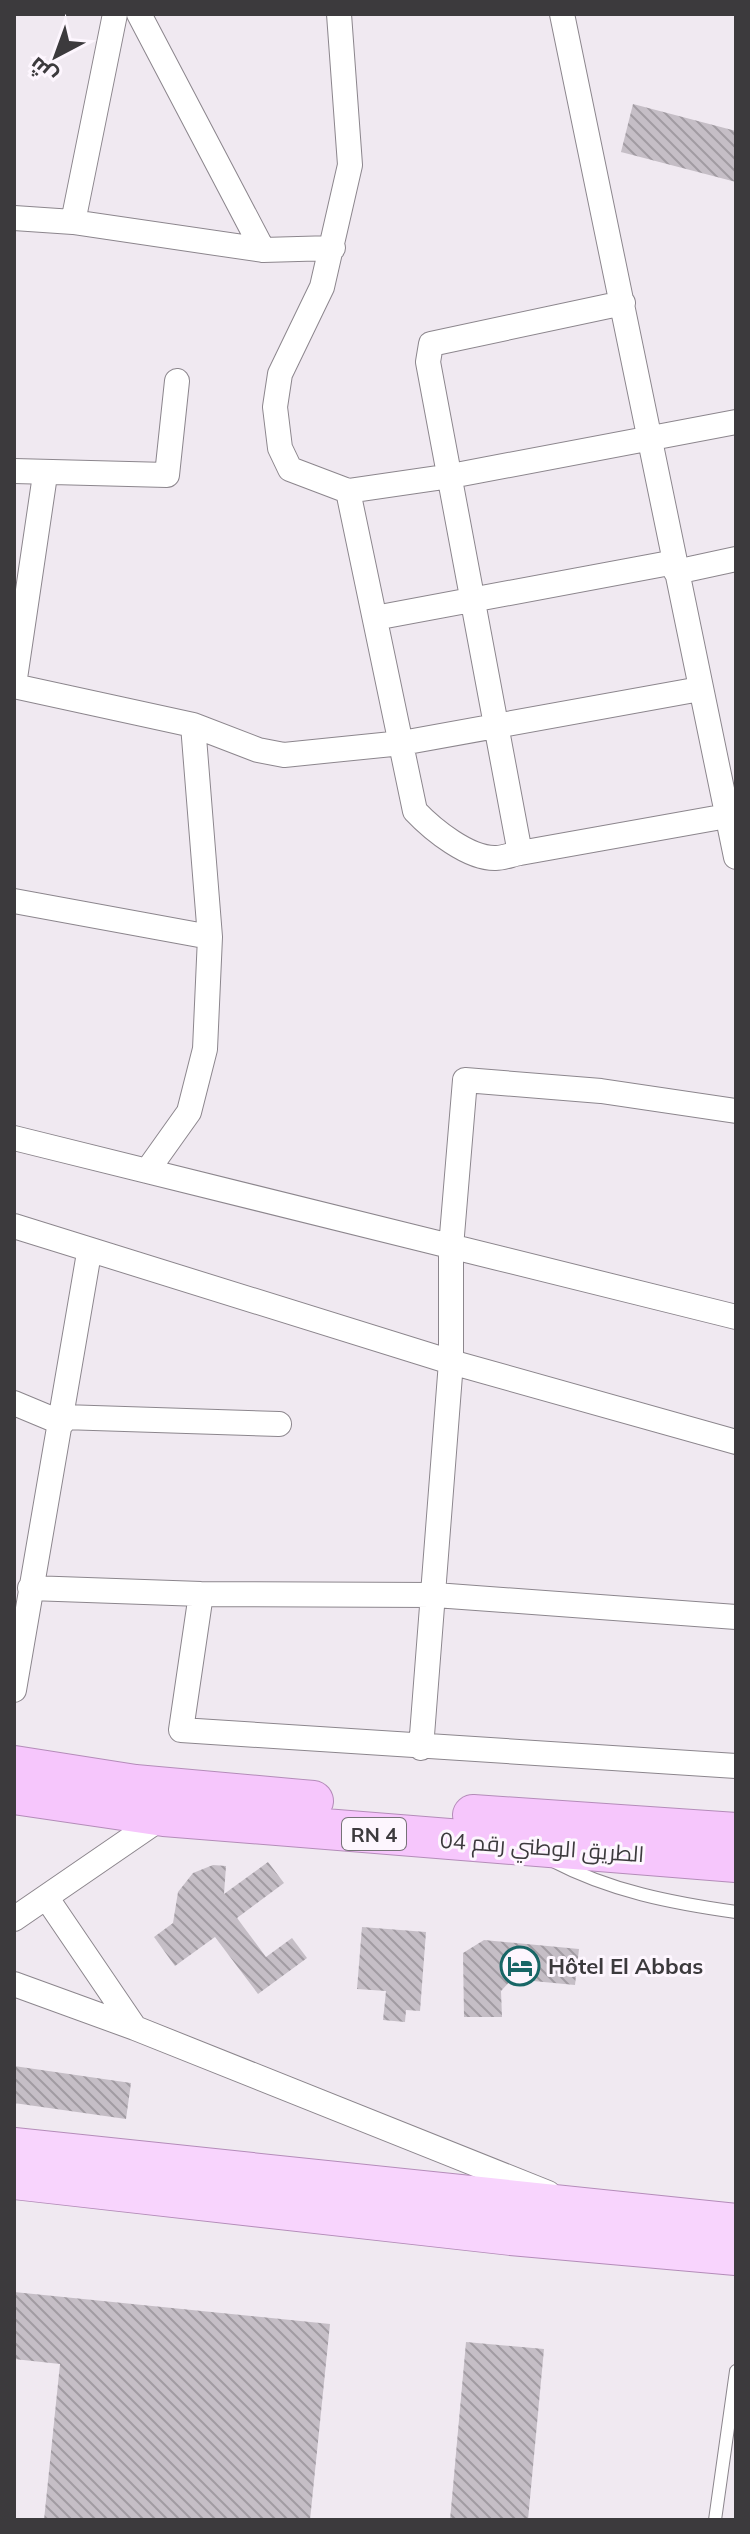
<svg xmlns="http://www.w3.org/2000/svg" width="750" height="2534" font-family="Mulish,Cairo,sans-serif">
	<style>
		.building { fill: url(#building-back-hatch) }
		.lines { fill: none; stroke-linecap: round; stroke-linejoin: round }
		.service-casing { stroke: #8c868d; stroke-width: 14 }
		.minor-casing { stroke: #8c868d; stroke-width: 26 }
		.primary-casing { stroke: #b48cb9; stroke-width: 40 }
		.trunk-casing { stroke: #b48cb9; stroke-width: 42 }
		.service { stroke: #fff; stroke-width: 12 }
		.minor { stroke: #fff; stroke-width: 24 }
		.primary { stroke: #f8d4fd; stroke-width: 38 }
		.trunk { stroke: #f6c6fc; stroke-width: 40 }
		.labels { text-anchor: middle; dominant-baseline: central; stroke-width: 6; stroke-linejoin: round; paint-order: stroke }
		.shield { fill: #fdf6fe; stroke: #767277; stroke-width: 2 }
		.shield-label { font-size: 20px; font-weight: bold; fill: #3c3a3d }
		.street-label { font-size: 22px; fill: #3c3a3d; stroke: #fdf6fe }
		.poi-label { font-size: 22px; font-weight: bold; fill: #3c3a3d; stroke: #fdf6fe; text-anchor: start }
	</style>
	<defs>
		<pattern id="building-back-hatch" width="6" height="6" patternUnits="userSpaceOnUse" patternTransform="scale(2)"><rect width="6" height="6" fill="#c5bec6"/><path d="M-1 5l2 2M0 0l6 6M5-1l2 2" fill="none" stroke="#a19ba2"/></pattern>
	</defs>
	<rect width="100%" height="100%" fill="#f0e9f1"/>
	<path class="building" d="M633 104 736 131V182L621 152Z
		M268 1862 284 1883 237 1918 266 1957 292 1938 307 1958 258 1994 215 1937 175 1966 154 1937 173 1923 178 1892 193 1873 213 1865 226 1866 224 1894Z
		M362 1927 426 1932 420 2011 406 2010 405 2022 383 2020 386 1991 357 1989Z
		M484 1940 579 1949 575 1985 512 1979 501 1991 502 2017H464L463 1953Z
		M14 2066 131 2083 126 2119 14 2103Z
		M14 2292 330 2324 310 2520H44L60 2364 14 2359Z
		M466 2342 544 2349 528 2520H450Z"/>
	<g class="lines">
		<g class="service-casing">
			<path id="service" d="M553 1861C610 1891 672 1903 736 1912
				M715 2520 736 2371"/>
		</g>
		<g class="minor-casing">
			<path id="minor" d="M139 14 263 250
				M339 14 350 165 322 287 280 374 275 407 280 448 290 469 348 491 451 476 736 422
				M562 14 736 857
				M14 218 73 222 263 250 333 248
				M73 222 115 14
				M623 303 431 344 428 362 520 853 727 816
				M14 471 167 475 177 381
				M348 491 415 811C433 830 469 859 496 858 504 858 513 854 520 853
				M676 572 736 559
				M375 618 675 562
				M14 685 45 475
				M14 686 193 725 258 750 284 755 402 743 700 689
				M14 901 210 937
				M14 1138 736 1317
				M147 1171 189 1112 205 1049 210 937 193 725
				M14 1226 451 1362 736 1442
				M14 1403 62 1423
				M63 1417 279 1424
				M30 1588 201 1594 435 1595 736 1617
				M201 1594 181 1730 736 1766
				M14 1690 89 1253
				M421 1748 451 1362V1247L465 1080 601 1091 736 1111
				M46 1897 135 2028
				M14 1919 164 1816
				M14 1984 135 2028 548 2193"/>
		</g>
		<g class="primary-casing">
			<path id="primary" d="M14 2147 736 2223
				M14 2180 511 2236 736 2256"/>
		</g>
		<g class="trunk-casing">
			<path id="trunk" d="M14 1766 135 1785 313 1801
				M14 1794 164 1816 736 1862
				M473 1815 736 1833"/>
		</g>
		<use href="#service" class="service"/>
		<use href="#minor" class="minor"/>
		<use href="#primary" class="primary"/>
		<use href="#trunk" class="trunk"/>
	</g>
	<defs>
		<g id="hotel-ring" transform="scale(2)"><circle r="9.5" fill="#fdf6fe" stroke="#186666" stroke-width="1.5"/><path d="M-6-4.5h1.5V1H6V5H4.5V3h-9V5H-6ZM-4 0a1.8 1.8 0 1 1 3.6 0ZM.5 0V-2.5h3Q6-2.5 6 0Z" fill="#186666"/></g>
	</defs>
	<g fill-rule="evenodd">
		<use href="#hotel-ring" x="520" y="1966"/>
	</g>
	<g class="labels">
		<rect class="shield" x="342" y="1818" width="64" height="32" rx="6"/>
		<g class="shield-label">
			<text x="374" y="1834">RN 4</text>
		</g>
		<g class="street-label">
			<text transform="translate(542 1847) rotate(4)">الطريق الوطني رقم 04</text>
		</g>
		<g class="poi-label">
			<text x="548" y="1966">Hôtel El Abbas</text>
		</g>
	</g>
	<rect width="750" height="2534" fill="none" stroke="#3c3a3d" stroke-width="32"/>
	<g transform="translate(56 56) rotate(221)" stroke="#fdf6fe" stroke-width="6" paint-order="stroke">
	<path d="M0-6L14 30L0 20L-14 30Z" fill="#3c3a3d"/>
	<text y="-12" font-size="22" font-weight="bold" text-anchor="middle" fill="#3c3a3d">ش</text>
	</g>
</svg>
